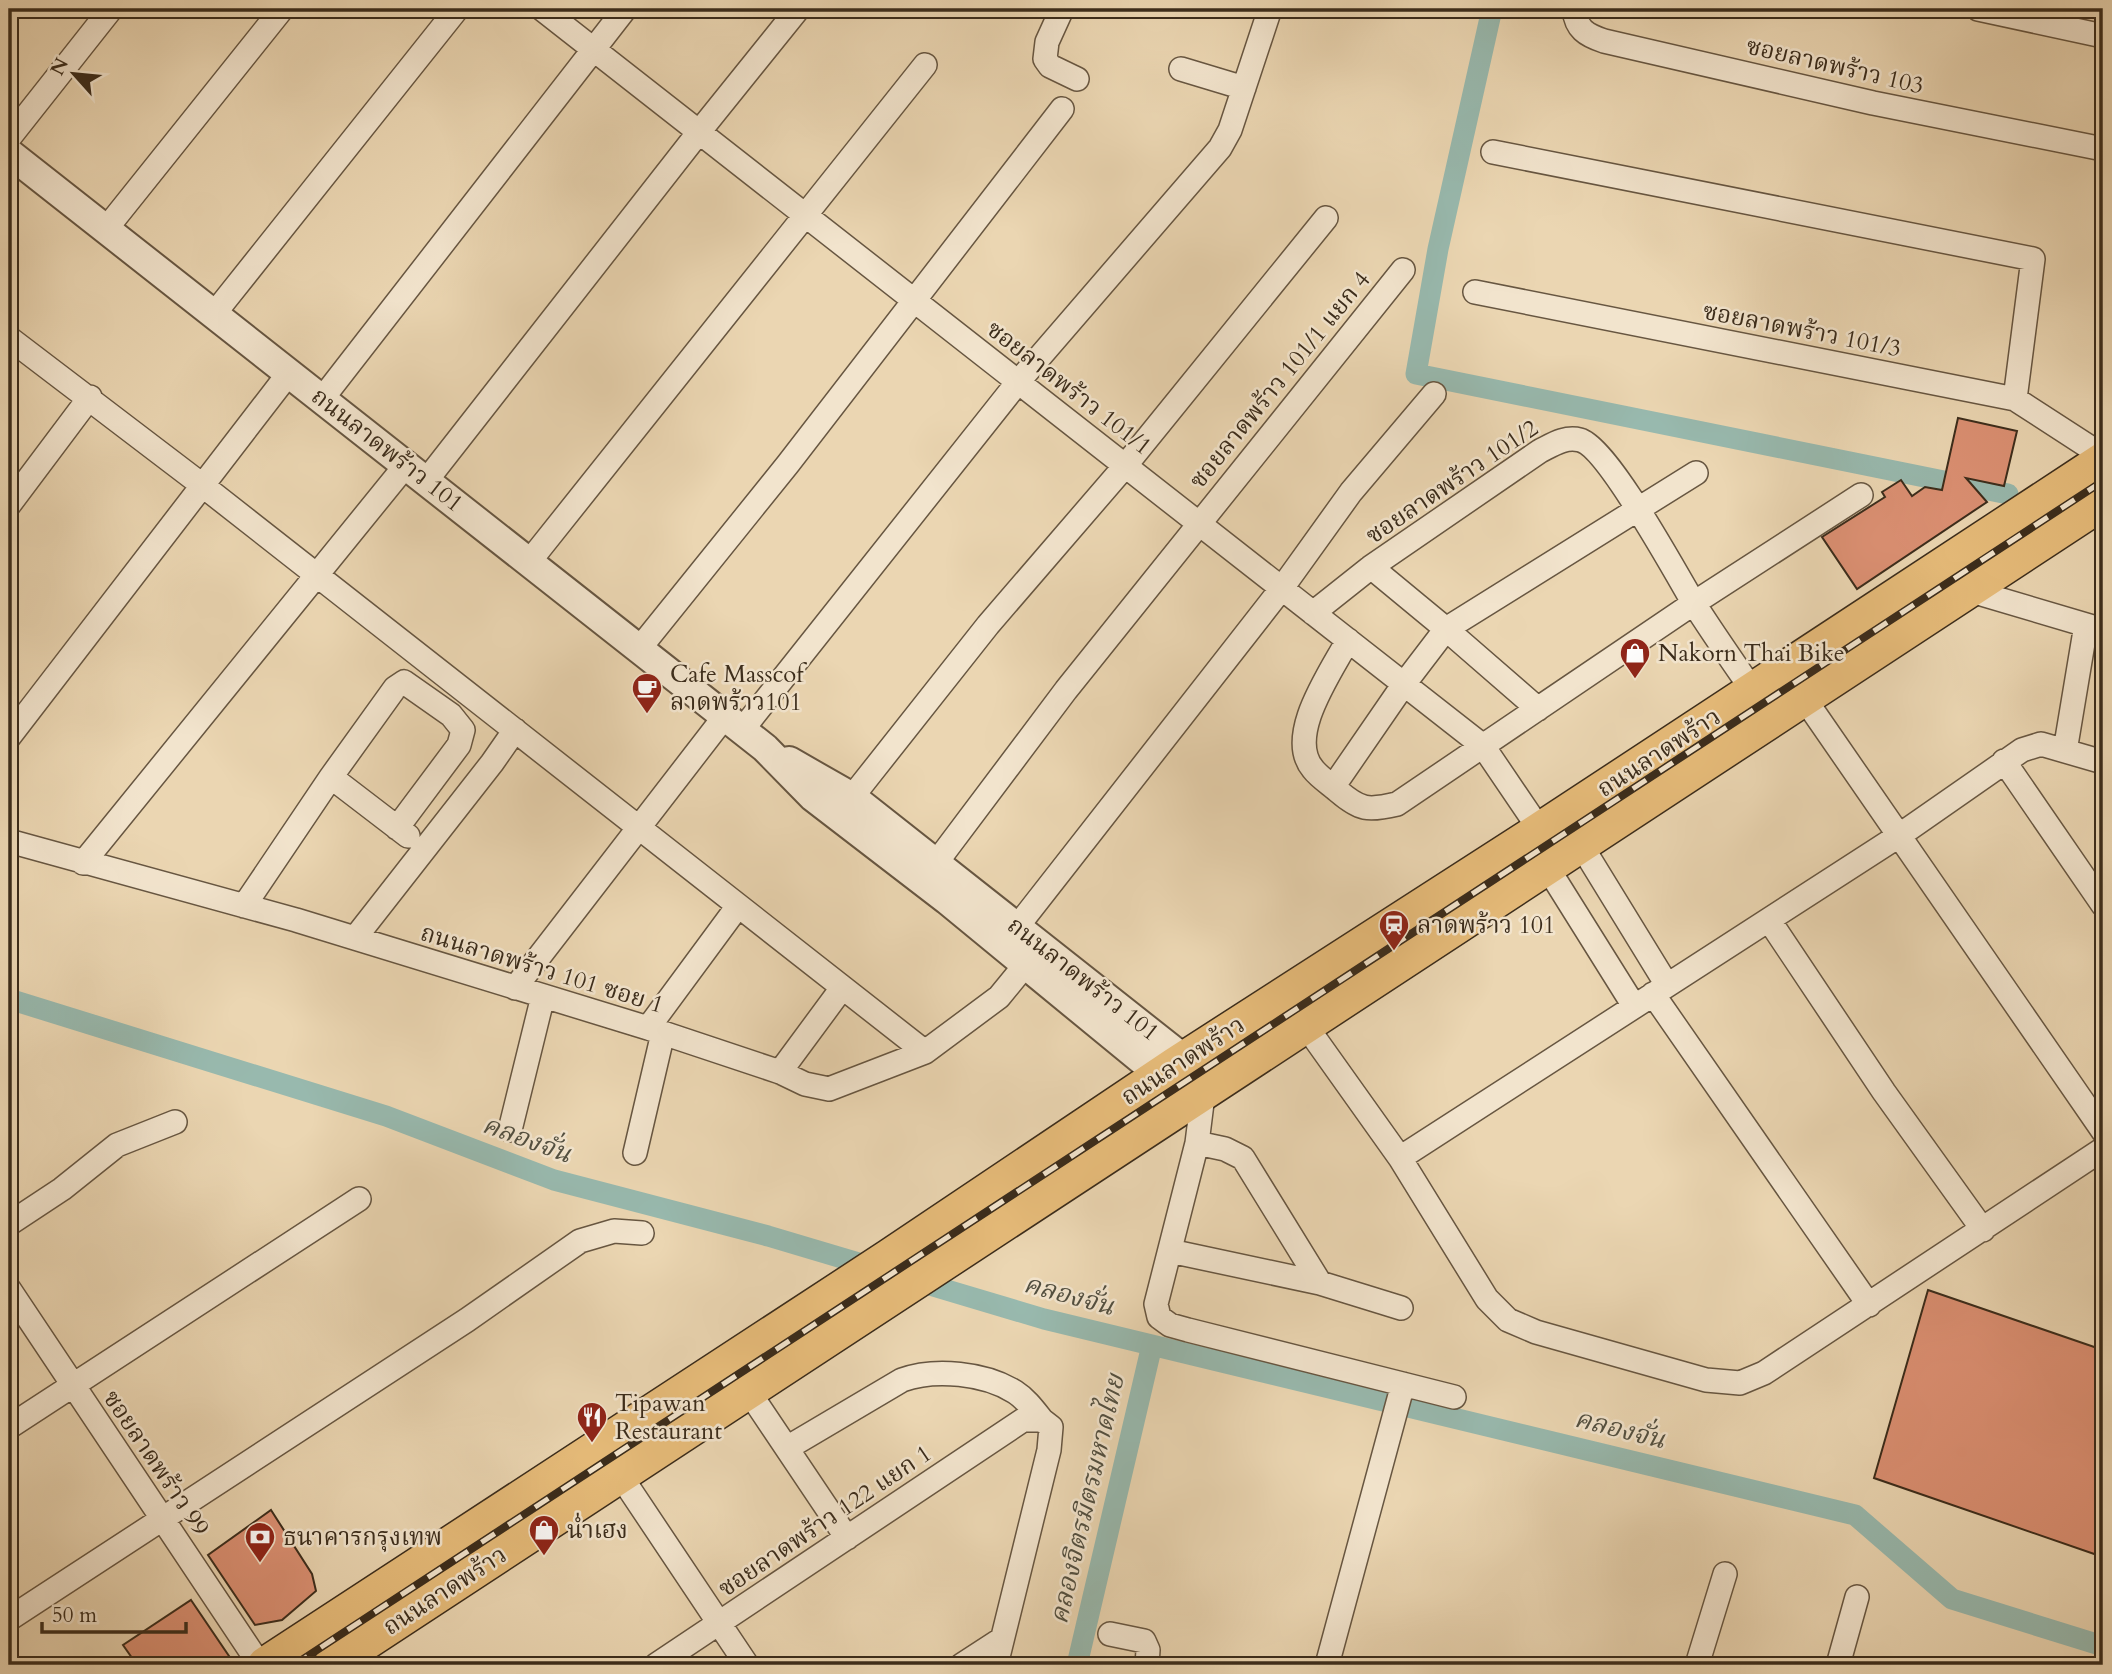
<svg xmlns="http://www.w3.org/2000/svg" width="2112" height="1674" font-family="Cardo,'Noto Serif Thai',serif">
	<style>
		.lines { fill: none; stroke-linecap: round; stroke-linejoin: round }
		.canal { stroke: #98b9ae; stroke-width: 21 }
		.building { fill: #dc9073; stroke: #3b2c1b; stroke-width: 2 }
		.minor-casing { stroke: #675641; stroke-width: 26 }
		.tertiary-casing { stroke: #675641; stroke-width: 32 }
		.primary-casing { stroke: #3b2c1b; stroke-width: 38 }
		.minor { stroke: #f2e4cd; stroke-width: 23 }
		.tertiary { stroke: #f2e4cd; stroke-width: 28 }
		.primary { stroke: #e6bb79; stroke-width: 35 }
		.rail-casing { stroke: #3b2c1b; stroke-width: 8 }
		.rail { stroke: #f2e4cd; stroke-width: 5; stroke-dasharray: 16; stroke-linecap: butt }
		.labels { text-anchor: middle; dominant-baseline: central; stroke-width: 5; stroke-linejoin: round; paint-order: stroke }
		.street-label { font-size: 24px; fill: #3b2c1b; stroke: #f2e4cd }
		.poi-label { font-size: 24px; fill: #3b2c1b; stroke: #f2e4cd; text-anchor: start }
		.water-label { font-size: 26px; font-style: italic; fill: #524f40; stroke: #f2e4cd }
	</style>
	<rect width="100%" height="100%" fill="#ebd6b2"/>
	<filter id="stains"><feTurbulence type="fractalNoise" baseFrequency=".00286" numOctaves="4"/><feColorMatrix values="0 0 0 0 .2 0 0 0 0 .09 0 0 0 0 .02 0 0 0 .5 -.17"/></filter>
	<radialGradient id="worn" r=".72"><stop offset=".6" stop-color="#630" stop-opacity="0"/><stop offset="1" stop-color="#630" stop-opacity=".3"/></radialGradient>
	<g class="lines">
		<path class="canal" d="M1492 9 1438 249 1416 374 2008 494
			M9 999 386 1116 554 1180 768 1236 879 1269
			M913 1280 1044 1319 1855 1515 1952 1599 2103 1646
			M1077 1665 1152 1345"/>
	</g>
	<path class="building" d="M1958 418 2017 431 2004 486 1966 478 1987 502 1857 589 1822 537 1885 497 1882 492 1901 480 1912 496 1925 487 1942 490Z
		M1928 1290 2103 1350V1557L1874 1478Z
		M271 1510 312 1574 316 1591 282 1620 255 1625 208 1555Z
		M191 1600 231 1659 222 1665H137L123 1645Z"/>
	<g class="lines">
		<g class="minor-casing">
			<path id="minor" d="M542 9 1483 746 1540 830
				M1062 9 1047 42 1045 59 1050 66 1077 79
				M1574 9C1576 29 1586 35 1604 41L1873 103 2103 149
				M1978 9 2103 36
				M1181 69 1244 88
				M9 138 111 9
				M1493 152 2033 259 2015 399
				M106 229 282 9
				M1475 292 2015 399 2103 456
				M214 314 457 9
				M9 338 202 485 925 1052
				M322 399 625 9
				M426 481 699 132 798 9
				M9 505 90 397
				M529 562 925 65
				M1371 567 1446 629 1538 709
				M1968 590 2103 630
				M1313 613 1371 567 1540 451C1552 445 1565 436 1580 440 1607 447 1676 573 1693 602 1712 632 1733 662 1753 691
				M1348 640C1331 672 1285 736 1313 769 1319 777 1330 784 1338 791 1360 810 1368 811 1397 804L1694 603 1861 495
				M639 649 788 464 1062 109
				M1804 698 2103 1131
				M742 730 1018 382 1220 148 1230 130 1270 9
				M9 737 289 373
				M2065 751 2086 625
				M2004 761 2103 905
				M331 777 408 836
				M1333 787 1404 684 1446 629 1696 473
				M852 797 988 625 1125 466 1326 218
				M9 841 296 920 648 1028 780 1072 805 1084 829 1089 925 1052 999 997 1026 964
				M1581 845 1667 985
				M83 863 406 465
				M936 863 1066 690 1403 270
				M1547 867 1634 1006
				M244 906 331 777 395 688 404 682 451 715 463 730 459 745 397 828
				M1769 920 1884 1092 1983 1230
				M1017 927 1282 588 1351 492 1434 394
				M355 938 492 763 515 730
				M515 988 725 716
				M1653 994 1869 1305
				M1306 1026 1400 1158 1487 1299 1508 1320 1536 1332 1706 1380 1740 1383 1764 1373 2103 1149
				M648 1028 738 906
				M780 1072 842 988
				M1203 1095 1197 1143 1156 1304 1159 1317 1170 1325 1188 1330 1454 1397
				M510 1130 543 996
				M635 1153 663 1033
				M1400 1158 1900 835 2022 750 2041 744 2103 762
				M9 1224 62 1189 117 1145 175 1122
				M1170 1251 1320 1283 1243 1158 1225 1149 1197 1143
				M1320 1283 1401 1308
				M9 1289 260 1665
				M749 1392 847 1538
				M9 1427 359 1199
				M787 1448 902 1380C935 1368 985 1373 1015 1392 1026 1399 1034 1410 1042 1420
				M620 1475 747 1665
				M9 1619 467 1320 580 1241 614 1231 642 1233
				M1110 1634 1144 1641 1148 1650 1147 1665
				M656 1665 1023 1420H1042L1051 1427 1049 1450 996 1665
				M962 1665 1002 1639
				M1327 1665 1403 1384
				M1697 1665 1725 1574
				M1838 1665 1857 1597"/>
		</g>
		<g class="tertiary-casing">
			<path id="tertiary" d="M9 153 765 748 813 797 947 900 1160 1075 1203 1095
				M789 761 852 797 1184 1059 1194 1077"/>
		</g>
		<g class="primary-casing">
			<path id="primary" d="M265 1665 889 1257 1175 1065 1540 830 2103 460
				M331 1665 2103 502"/>
		</g>
		<use href="#minor" class="minor"/>
		<use href="#tertiary" class="tertiary"/>
		<use href="#primary" class="primary"/>
		<g class="rail-casing">
			<path id="rail" d="M294 1665 2103 481"/>
		</g>
		<use href="#rail" class="rail"/>
	</g>
	<defs>
		<g id="shop-pin" transform="scale(1.575)"><path d="M0 17L-7.5 6A9.5 9.5 0 1 1 7.5 6Z" fill="#8f2418" stroke="#f2e4cd"/><path d="M-5-2.5h2.3a2.7 3.5 0 0 1 5.4 0H5L5.5 6h-11ZM-1.5-2.5h3a1.5 2.3 0 0 0-3 0Z" fill="#fff"/></g>
		<g id="cafe-pin" transform="scale(1.575)"><path d="M0 17L-7.5 6A9.5 9.5 0 1 1 7.5 6Z" fill="#8f2418" stroke="#f2e4cd"/><path d="M-5.5-4.5H6V0H3Q3 3.5 0 3.5H-2.5Q-5.5 3.5-5.5 0ZM3-3.2v2h1.7v-2ZM-6 4.5H4V6H-6Z" fill="#fff"/></g>
		<g id="station-pin" transform="scale(1.575)"><path d="M0 17L-7.5 6A9.5 9.5 0 1 1 7.5 6Z" fill="#8f2418" stroke="#f2e4cd"/><path d="M-3-6H3Q5-6 5-4V2Q5 4 3 4L4.5 6H3L1.5 4h-3L-3 6H-4.5L-3 4Q-5 4-5 2V-4Q-5-6-3-6ZM-3.5-4v3h7v-3ZM-3.5 1v1.5H-2V1ZM2 1v1.5H3.5V1Z" fill="#fff"/></g>
		<g id="restaurant-pin" transform="scale(1.575)"><path d="M0 17L-7.5 6A9.5 9.5 0 1 1 7.5 6Z" fill="#8f2418" stroke="#f2e4cd"/><path d="M-5-6h1v4h1v-4h1v4h1v-4h1v5L-1.5 .5V6h-2V.5L-5-1ZM5-6V6H3V1.5H1.5Q1.5-4 5-6Z" fill="#fff"/></g>
		<g id="bank-pin" transform="scale(1.575)"><path d="M0 17L-7.5 6A9.5 9.5 0 1 1 7.5 6Z" fill="#8f2418" stroke="#f2e4cd"/><path d="M-6-4H6V4H-6ZM0-2.3a2.3 2.3 0 1 0 0 4.6a2.3 2.3 0 1 0 0-4.6Z" fill="#fff"/></g>
	</defs>
	<g fill-rule="evenodd">
		<use href="#shop-pin" x="1635" y="653"/>
		<use href="#cafe-pin" x="647" y="688"/>
		<use href="#station-pin" x="1394" y="925"/>
		<use href="#restaurant-pin" x="592" y="1417"/>
		<use href="#shop-pin" x="544" y="1530"/>
		<use href="#bank-pin" x="260" y="1537"/>
	</g>
	<g class="labels">
		<g class="street-label">
			<text transform="translate(1835 66) rotate(13)">ซอยลาดพร้าว 103</text>
			<text transform="translate(1802 330) rotate(11)">ซอยลาดพร้าว 101/3</text>
			<text transform="translate(1280 380) rotate(-51)">ซอยลาดพร้าว 101/1 แยก 4</text>
			<text transform="translate(1069 388) rotate(38)">ซอยลาดพร้าว 101/1</text>
			<text transform="translate(387 450) rotate(38)">ถนนลาดพร้าว 101</text>
			<text transform="translate(1452 482) rotate(-34)">ซอยลาดพร้าว 101/2</text>
			<text transform="translate(1659 753) rotate(-33)">ถนนลาดพร้าว</text>
			<text transform="translate(542 969) rotate(17)">ถนนลาดพร้าว 101 ซอย 1</text>
			<text transform="translate(1083 979) rotate(38)">ถนนลาดพร้าว 101</text>
			<text transform="translate(1183 1061) rotate(-33)">ถนนลาดพร้าว</text>
			<text transform="translate(156 1463) rotate(56)">ซอยลาดพร้าว 99</text>
			<text transform="translate(825 1521) rotate(-34)">ซอยลาดพร้าว 122 แยก 1</text>
			<text transform="translate(445 1591) rotate(-33)">ถนนลาดพร้าว</text>
		</g>
		<g class="poi-label">
			<text x="1658" y="653">Nakorn Thai Bike</text>
			<text x="670" y="674">Cafe Masscof<tspan x="670" dy="28">ลาดพร้าว101</tspan></text>
			<text x="1417" y="925">ลาดพร้าว 101</text>
			<text x="615" y="1403">Tipawan<tspan x="615" dy="28">Restaurant</tspan></text>
			<text x="567" y="1530">น่ำเฮง</text>
			<text x="283" y="1537">ธนาคารกรุงเทพ</text>
		</g>
		<g class="water-label">
			<text transform="translate(527 1139) rotate(20)">คลองจั่น</text>
			<text transform="translate(1069 1295) rotate(15)">คลองจั่น</text>
			<text transform="translate(1620 1429) rotate(14)">คลองจั่น</text>
			<text transform="translate(1087 1499) rotate(-77)">คลองจิตรมิตรมหาดไทย</text>
		</g>
	</g>
	<rect width="2112" height="1674" fill="none" stroke="#ebd6b2" stroke-width="35"/>
	<rect x="10" y="10" width="2091" height="1653" fill="none" stroke="#3b2c1b" stroke-width="3.5"/>
	<rect x="18" y="18" width="2077" height="1639" fill="none" stroke="#3b2c1b" stroke-width="2"/>
	<g transform="translate(74 74) rotate(297)" stroke="#f2e4cd" stroke-width="5" paint-order="stroke">
	<path d="M0-5L12 26L0 18L-12 26Z" fill="#3b2c1b"/>
	<text y="-10" font-size="19" font-weight="bold" text-anchor="middle" fill="#3b2c1b">N</text>
	</g>
	<path d="M42 1622v10h144v-10" fill="none" stroke="#3b2c1b" stroke-width="3.5"/>
	<text x="52" y="1622" font-size="21" fill="#3b2c1b" stroke="#f2e4cd" stroke-width="5" paint-order="stroke">50 m</text>
	<rect width="100%" height="100%" filter="url(#stains)"/>
	<rect width="100%" height="100%" fill="url(#worn)"/>
</svg>
